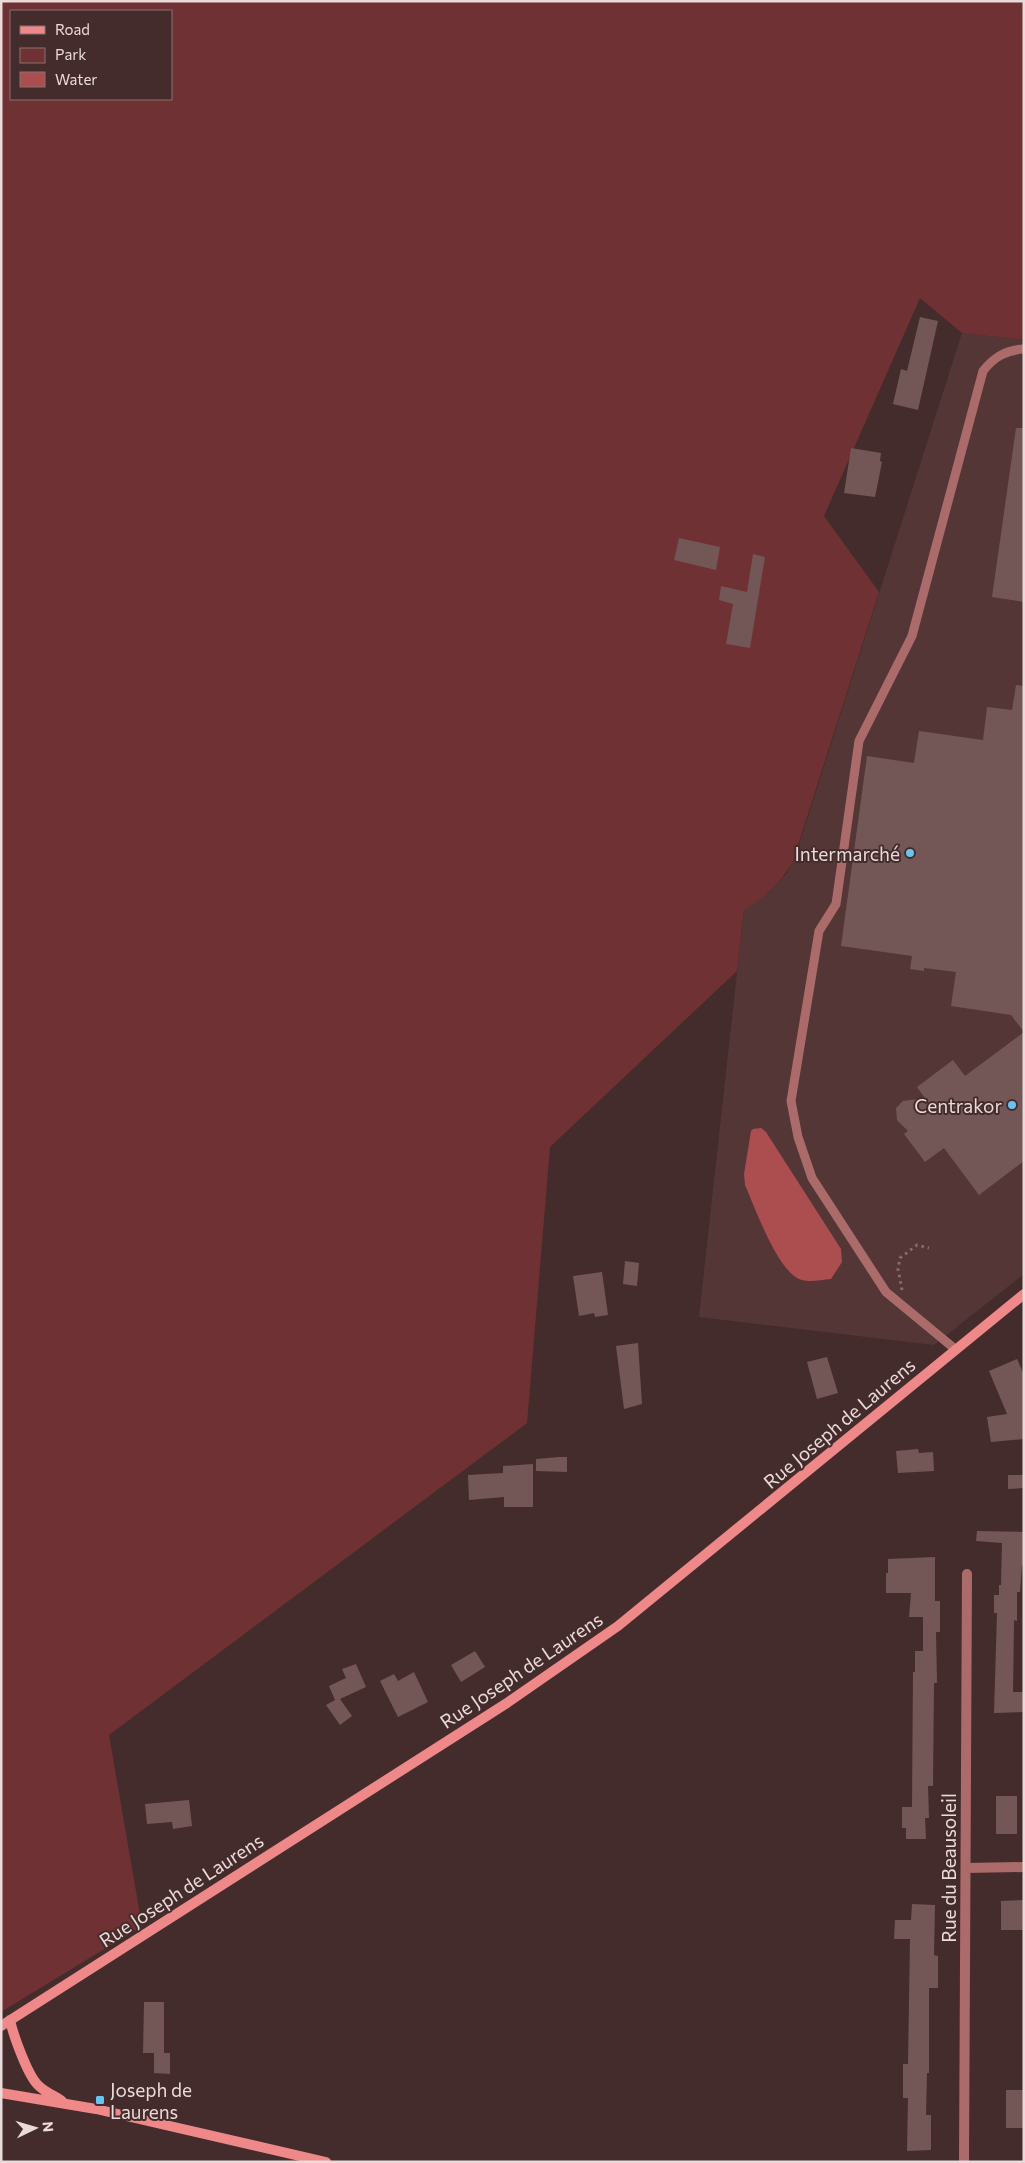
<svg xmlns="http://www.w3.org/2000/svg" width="1025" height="2163" font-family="Commissioner,sans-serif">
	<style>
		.built { fill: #553636 }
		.green { fill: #6f3133; fill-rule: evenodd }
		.water { fill: #ac4d50 }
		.building { fill: #725756 }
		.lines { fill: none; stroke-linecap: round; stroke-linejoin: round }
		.path { stroke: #836e6d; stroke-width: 3; stroke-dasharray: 2.5 4; stroke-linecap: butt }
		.service { stroke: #ac6b6b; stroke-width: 9 }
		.minor { stroke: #ac6b6b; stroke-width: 10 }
		.secondary { stroke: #ef8889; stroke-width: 10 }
		.poi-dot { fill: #66c4ef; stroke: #452c2c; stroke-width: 2 }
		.labels { text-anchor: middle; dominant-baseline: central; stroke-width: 4; stroke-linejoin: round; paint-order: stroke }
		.poi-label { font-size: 19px; fill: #eadad9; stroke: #452c2c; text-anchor: end }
		.street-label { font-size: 19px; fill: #eadad9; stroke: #452c2c }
	</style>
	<rect width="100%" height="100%" fill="#452c2c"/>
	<path class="built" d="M962 333 1024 340V1274L934 1345 699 1317 744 910 770 891 787 873 799 845Z"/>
	<path class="green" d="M1 1H1024V340L962 333 920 298 824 516 879 592 793 861C781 883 765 897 744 910L737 971 550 1147 527 1423 109 1735 142 1926 1 2012ZM11 11H171V99H11Z"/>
	<path class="water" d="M761 1128 766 1132 841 1249 842 1262 831 1279C820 1280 809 1283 799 1279 777 1269 755 1208 745 1185L744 1174 751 1131 753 1129Z"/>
	<path class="building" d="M920 317 938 321 918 410 893 404 901 369 907 371Z
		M1016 428H1024V602L992 597Z
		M851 448 881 453 880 461 882 462 875 497 844 493Z
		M679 538 720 547 716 570 674 560Z
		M753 554 765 557 750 648 726 644 733 604 719 600 721 586 747 592Z
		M1016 685 1024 686V1032L1011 1015 951 1006 956 972 924 968V971L910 969 912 956 841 946 867 756 914 763 919 731 983 740 987 707 1012 710Z
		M1024 1032V1161L979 1195 944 1148 925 1162 904 1134 908 1131 897 1120 896 1108 903 1101 925 1098 917 1087 953 1060 965 1076Z
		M625 1261 639 1263 637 1286 623 1284Z
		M602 1272 608 1315 595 1317 594 1313 579 1316 573 1276Z
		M638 1343 642 1404 624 1409 616 1346Z
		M827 1357 838 1393 817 1399 807 1362Z
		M1017 1359 1024 1375V1439L991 1442 987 1417 1007 1414 989 1371Z
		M918 1449 919 1453 933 1452 934 1471 898 1473 896 1451Z
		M559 1457H567V1472L536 1471V1459Z
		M533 1464V1507H504V1497L469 1500 468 1475 503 1473V1466Z
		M1008 1475H1024V1488L1008 1489Z
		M977 1531 1024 1532V1566L1022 1565 1020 1592H1017V1621L1014 1620 1013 1692H1024V1712L994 1713 997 1613H994V1595H999V1585H1001L1002 1543 976 1541Z
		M935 1557V1601H940V1632H936L937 1683H934L933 1786H928L929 1818H925L926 1839H906V1828H902V1807H912L913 1672H915V1651H923V1617H909L911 1593H886V1573H888V1559Z
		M475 1651 485 1667 461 1682 451 1665Z
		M356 1664 366 1687 340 1699 352 1716 340 1725 326 1705 335 1700 329 1686 346 1678 342 1669Z
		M414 1672 428 1702 398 1717 380 1681 394 1674 398 1681Z
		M996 1796H1017V1834H996Z
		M189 1800 192 1826 173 1829 172 1822 147 1824 145 1804Z
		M1024 1900 1023 1930H1001V1901Z
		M912 1904 935 1905 934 1955 938 1956V1988H929V2073H927L926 2115H931V2150L907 2151 908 2098H903V2064H908L910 1939H894L895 1920H911Z
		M144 2002H164V2053H170V2074L154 2073V2053H143Z
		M1006 2090H1024V2128H1006Z"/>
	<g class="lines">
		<path class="path" d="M902 1290 898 1269 900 1258 917 1245 929 1248"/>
		<path class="service" d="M955 1349 886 1292 812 1178 798 1137 791 1101 819 931 836 904 859 741 912 636 983 371C994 357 1006 350 1024 349"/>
		<path class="minor" d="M966 1868 1024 1867
			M964 2162 967 1574"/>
		<path class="secondary" d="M10 2020C13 2034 28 2077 39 2086 45 2092 55 2096 62 2101
			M1 2026 507 1703 618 1626 1024 1294
			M1 2093 96 2109 326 2162"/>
	</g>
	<g class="poi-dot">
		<circle cx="910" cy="853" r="5"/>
		<circle cx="1012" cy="1105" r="5"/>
		<rect x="95" y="2095" width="10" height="10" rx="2.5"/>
	</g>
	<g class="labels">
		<g class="poi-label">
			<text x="900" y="853">Intermarché</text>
			<text x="1002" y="1105">Centrakor</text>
			<text x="110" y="2089" text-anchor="start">Joseph de<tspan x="110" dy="22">Laurens</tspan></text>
		</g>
		<g class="street-label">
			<text transform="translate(839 1423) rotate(-40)">Rue Joseph de Laurens</text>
			<text transform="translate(521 1670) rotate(-34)">Rue Joseph de Laurens</text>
			<text transform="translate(948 1868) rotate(-90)">Rue du Beausoleil</text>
			<text transform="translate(181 1890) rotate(-33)">Rue Joseph de Laurens</text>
		</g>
	</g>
	<rect width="1025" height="2163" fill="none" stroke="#eadad9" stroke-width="5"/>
	<rect x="10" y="10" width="162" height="90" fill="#452c2c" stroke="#877271"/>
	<rect x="20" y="26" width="25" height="8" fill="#ef8889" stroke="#877271"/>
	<text x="55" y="35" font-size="15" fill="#eadad9">Road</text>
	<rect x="20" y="48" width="25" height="15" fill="#6f3133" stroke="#877271"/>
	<text x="55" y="60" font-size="15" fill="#eadad9">Park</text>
	<rect x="20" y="72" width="25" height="15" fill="#ac4d50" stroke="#877271"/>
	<text x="55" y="85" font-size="15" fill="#eadad9">Water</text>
	<g transform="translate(35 2128) rotate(85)" stroke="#452c2c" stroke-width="4" paint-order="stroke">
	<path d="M0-4L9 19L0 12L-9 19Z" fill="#eadad9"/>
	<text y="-8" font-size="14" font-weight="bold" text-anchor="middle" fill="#eadad9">N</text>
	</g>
</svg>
